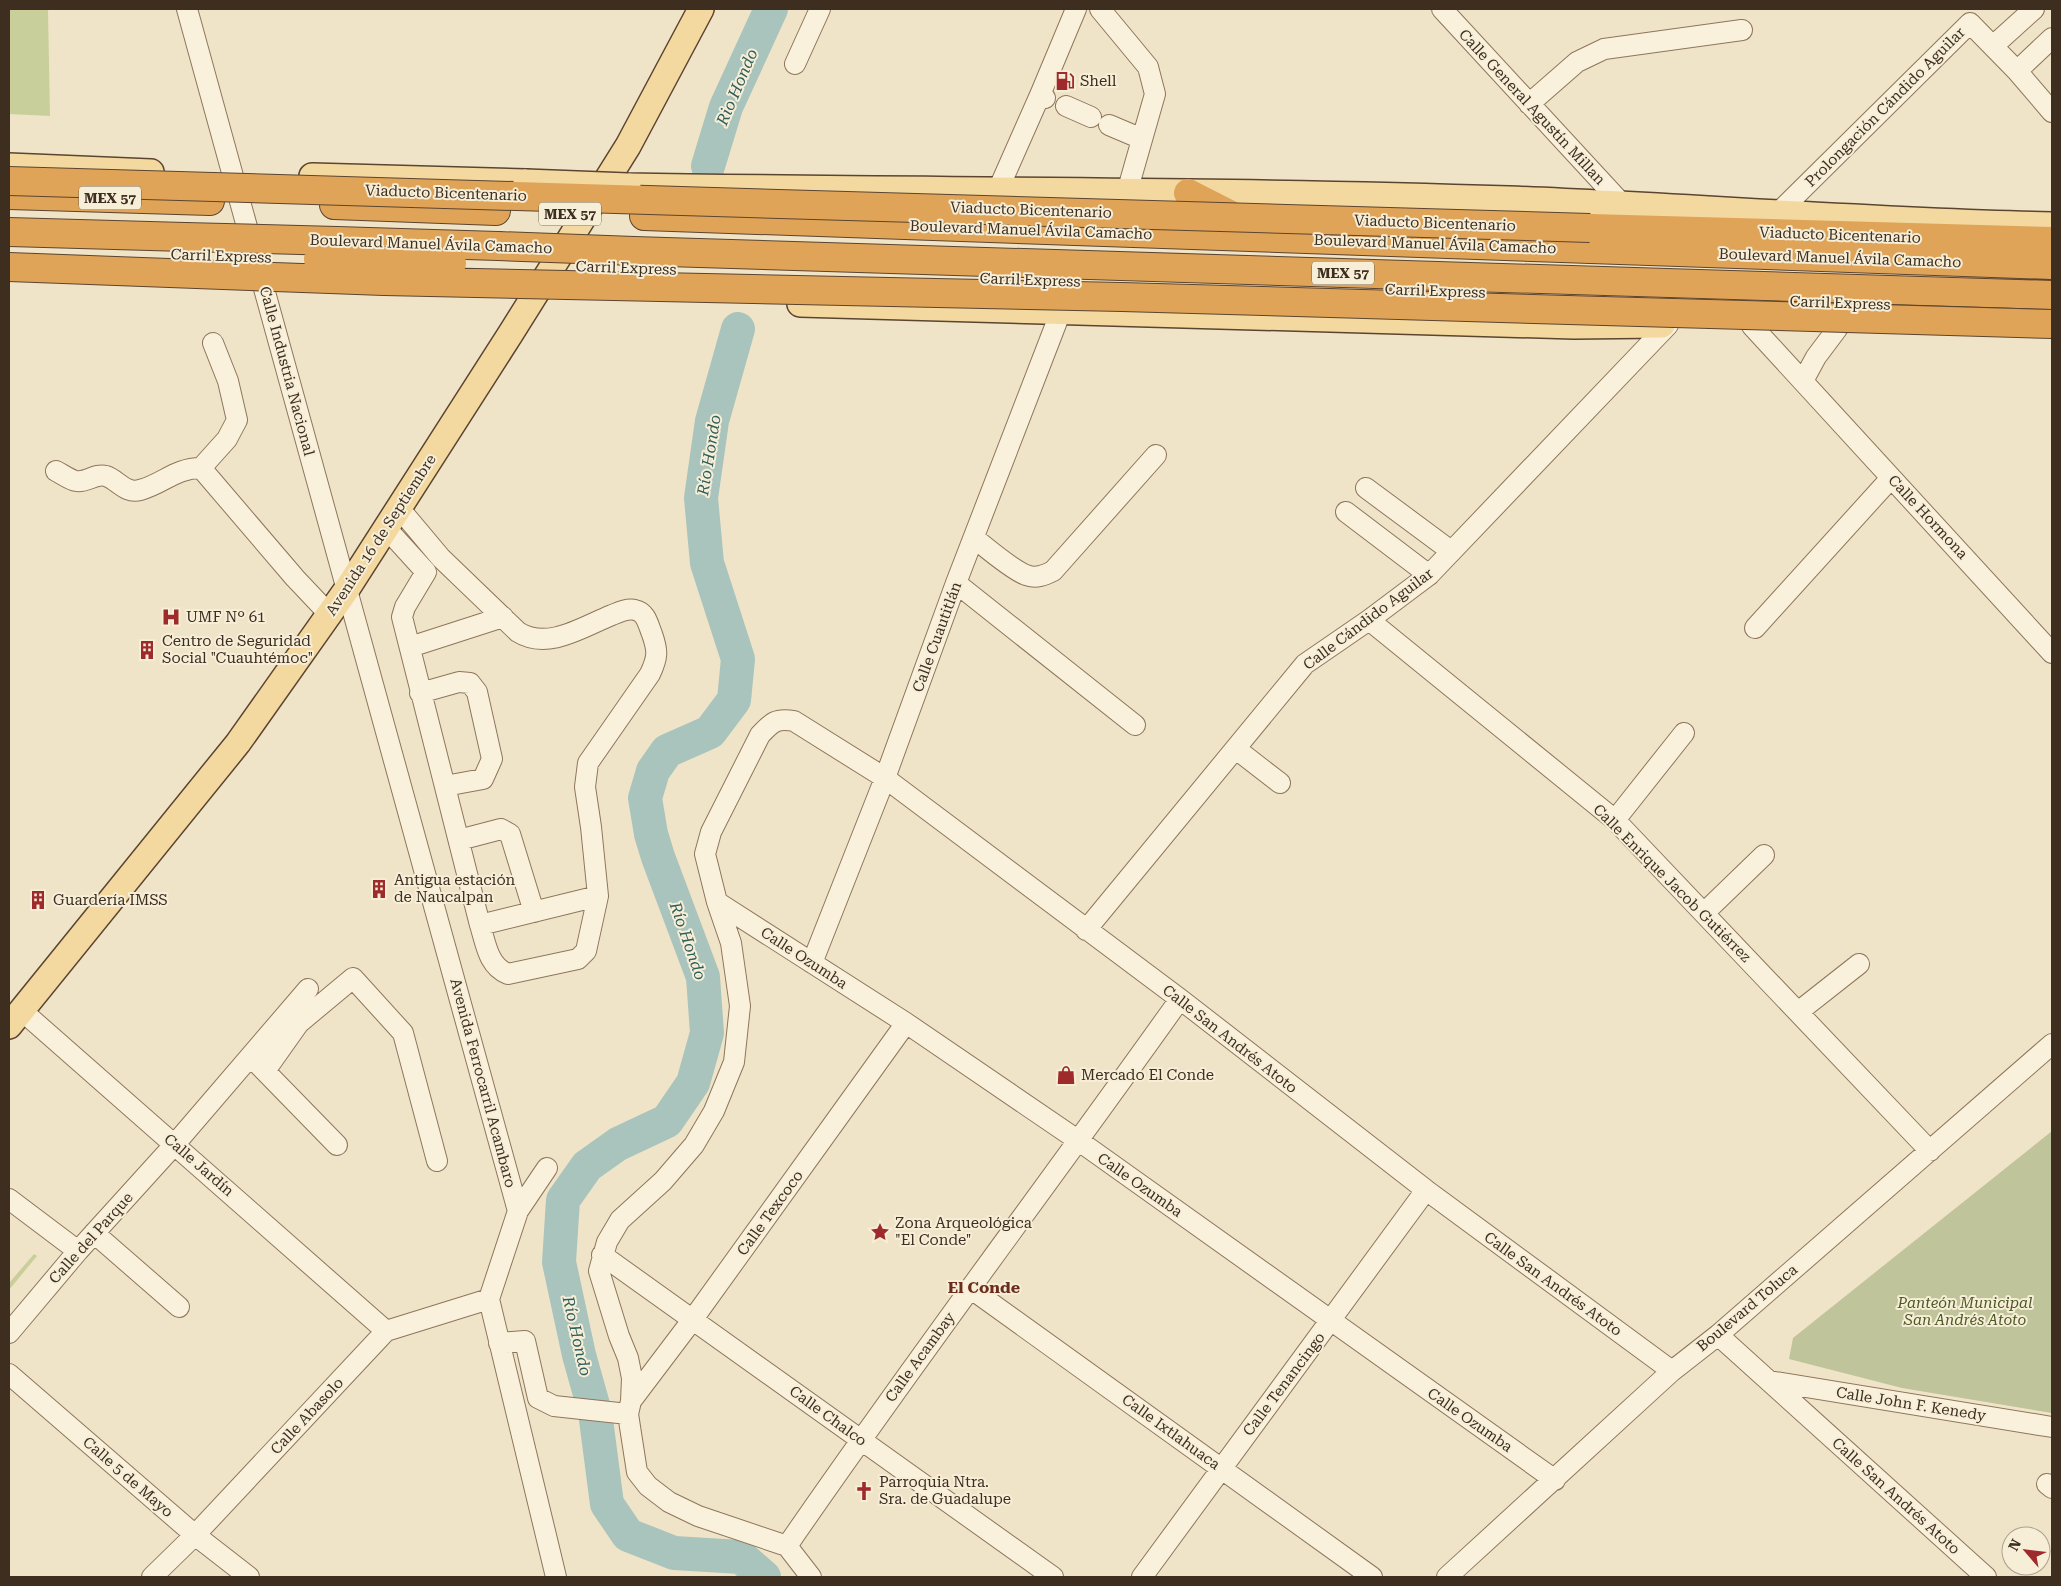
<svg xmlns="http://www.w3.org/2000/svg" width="2061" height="1586" font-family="'Roboto Serif',serif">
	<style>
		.green { fill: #c9cf9b }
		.cemetery { fill: #bfc49a }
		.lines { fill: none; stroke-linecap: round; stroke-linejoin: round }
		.river { stroke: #a9c4bc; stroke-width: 34 }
		.minor-casing { stroke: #8d765c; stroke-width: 22 }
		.major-casing { stroke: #5b4430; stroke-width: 28 }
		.highway-casing { stroke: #5b4430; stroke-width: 30 }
		.minor { stroke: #faf1dc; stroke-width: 20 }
		.major { stroke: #f3d9a0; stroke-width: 25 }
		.highway { stroke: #e0a458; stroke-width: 28 }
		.major-bridge-casing { stroke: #5b4430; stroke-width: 28; stroke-linecap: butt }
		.highway-bridge-casing { stroke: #5b4430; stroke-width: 30; stroke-linecap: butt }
		.major-bridge { stroke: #f3d9a0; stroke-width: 25 }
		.highway-bridge { stroke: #e0a458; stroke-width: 28 }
		.labels { text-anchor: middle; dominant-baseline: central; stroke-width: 4; stroke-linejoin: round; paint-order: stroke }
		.shield { fill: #f7eed8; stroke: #756857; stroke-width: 1 }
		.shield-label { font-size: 14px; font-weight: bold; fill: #3d2e20 }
		.poi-label { font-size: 15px; fill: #3d2e20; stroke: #f7eed8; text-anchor: start }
		.street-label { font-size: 15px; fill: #3d2e20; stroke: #f7eed8 }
		.park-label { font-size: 15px; font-style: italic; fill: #4d5a26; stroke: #f7eed8 }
		.water-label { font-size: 16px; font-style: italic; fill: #2f5d5a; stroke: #f7eed8 }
		.neighbourhood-label { font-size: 16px; font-weight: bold; fill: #6b2e1e; stroke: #f7eed8 }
	</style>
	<rect width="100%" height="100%" fill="#f0e4c8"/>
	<path class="green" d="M9 9H48L50 116 9 114Z
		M34 1254 37 1256 9 1290V1283Z"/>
	<path class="cemetery" d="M2052 1131V1413L1902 1388 1789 1359 1793 1338Z"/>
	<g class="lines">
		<path class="river" d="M708 166 726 107 771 9
			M738 329 712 421 701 498 707 563 738 659 734 700 710 732 667 751 653 771 645 798 651 834 658 857 703 977 707 1033 693 1083 667 1121 618 1144 587 1166 563 1200 559 1262 579 1355 595 1412 607 1504 628 1535 674 1553 741 1557 764 1577"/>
		<g class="minor-casing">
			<path id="minor" d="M187 9 518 1211 489 1299 556 1577
				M1100 9 1148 67 1155 94 1127 192
				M1442 9 1623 205
				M1993 46 2034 9
				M795 64 820 9
				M2017 71 2052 38
				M1040 95 1076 9
				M1529 104 1577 62 1604 49 1742 30
				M1066 106 1091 117
				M1109 125 1142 139
				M998 190 1040 95 1045 98
				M1777 214 1970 23 2017 71 2052 112
				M1752 326 2052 653
				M1803 381 1816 357 1837 329
				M201 468 227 439 237 420 228 381 213 343
				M56 471C62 474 70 480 76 481 87 483 95 473 106 476 118 480 125 494 140 490 163 484 175 468 201 468L295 578 329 614
				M1366 488 1451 551
				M1346 512 1429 575
				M386 528 426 572 405 607 402 617 480 925C486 944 488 966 508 974L578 959 586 951 598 896 591 827 585 787 588 763 650 674C658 657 658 651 652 634 648 624 646 612 635 610 628 608 619 612 612 615 584 626 548 651 518 632L441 558 399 508
				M974 538C987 548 1012 570 1026 575 1036 579 1045 575 1053 571L1156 455
				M956 583 1135 725
				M1369 620 1615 820 1930 1151
				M1755 628 1891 478
				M410 647 503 617
				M420 693 459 682 470 683 477 692 492 759 483 779 445 786
				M1236 749 1280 783
				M1615 820 1684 733
				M459 840 501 829 510 834 534 912
				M717 902 906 1023 1079 1141 1555 1480
				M1704 913 1764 855
				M480 925 598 896
				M1086 930 1305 664 1369 620 1429 575 1668 325
				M812 963 885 778 956 583 1061 311
				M21 1010 386 1331
				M1798 1012 1859 964
				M256 1062 337 1145
				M265 1071 299 1023 353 978 403 1033 437 1161
				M9 1199 78 1251
				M518 1211 547 1168
				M94 1233 179 1307
				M602 1255 1053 1577
				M970 1288 1372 1577
				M9 1333 78 1251 175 1144 308 989
				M1718 1335 1986 1577
				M499 1343 525 1341 538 1398 554 1406 628 1414
				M9 1374 195 1535 249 1577
				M1769 1381 2052 1427
				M631 1401 693 1319 906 1023
				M2047 1484 2052 1488
				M787 1546C914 1361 1050 1182 1180 999
				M152 1577 195 1535 386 1331 489 1299
				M811 1577 787 1546 698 1516 669 1502 648 1486 637 1472 628 1414 631 1401 632 1378 628 1358 619 1336 599 1271 607 1242 620 1220 663 1181 694 1145 714 1111 734 1062 740 1006 731 943 717 902 705 854 711 832 760 735C772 722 776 718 794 721L885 778 1180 999 1426 1190 1672 1371
				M1142 1577 1426 1190
				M1447 1577 1672 1371 1718 1335 2052 1044"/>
		</g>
		<g class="major-casing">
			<path id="major" d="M9 166 151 172
				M312 176 526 182
				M628 186C921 191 1215 189 1509 199 1690 206 1871 221 2052 225
				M800 304 1574 326 1662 325
				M9 1026 238 743 347 589 511 333 628 146 701 9"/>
		</g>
		<g class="highway-casing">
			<path id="highway" d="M1188 193 1241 220
				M9 195 210 201
				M334 205 496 211
				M644 216 2052 265
				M1590 228 2052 241
				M9 232 185 237
				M337 241 498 246
				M634 251 2052 295"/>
		</g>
		<use href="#minor" class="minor"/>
		<use href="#major" class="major"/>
		<use href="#highway" class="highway"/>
		<g class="major-bridge-casing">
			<path id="major-bridge" d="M526 182 628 186"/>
		</g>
		<g class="highway-bridge-casing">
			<path id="highway-bridge" d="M9 181 1590 228
				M185 237 337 241
				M498 246 634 251
				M318 259 452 263
				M9 267 384 281 1122 297 2052 324"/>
		</g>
		<use href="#major-bridge" class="major-bridge"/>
		<use href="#highway-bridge" class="highway-bridge"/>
	</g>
	<defs>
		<g id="fuel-bare" transform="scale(1.5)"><path d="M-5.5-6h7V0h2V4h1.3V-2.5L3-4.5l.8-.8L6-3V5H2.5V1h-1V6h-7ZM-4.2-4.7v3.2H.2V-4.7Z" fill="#9e2a2b" stroke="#f7eed8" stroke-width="2.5" paint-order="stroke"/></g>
		<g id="hospital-bare" transform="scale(1.5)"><path d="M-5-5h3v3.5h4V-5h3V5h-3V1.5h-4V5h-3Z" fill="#9e2a2b" stroke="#f7eed8" stroke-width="2.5" paint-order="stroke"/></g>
		<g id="building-bare" transform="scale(1.5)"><path d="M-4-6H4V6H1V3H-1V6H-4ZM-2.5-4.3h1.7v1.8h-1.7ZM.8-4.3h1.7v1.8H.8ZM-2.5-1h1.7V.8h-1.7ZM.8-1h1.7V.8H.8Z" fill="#9e2a2b" stroke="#f7eed8" stroke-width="2.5" paint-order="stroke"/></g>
		<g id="shop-bare" transform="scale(1.5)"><path d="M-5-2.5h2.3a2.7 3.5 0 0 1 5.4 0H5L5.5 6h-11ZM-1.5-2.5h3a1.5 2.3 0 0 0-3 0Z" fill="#9e2a2b" stroke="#f7eed8" stroke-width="2.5" paint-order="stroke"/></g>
		<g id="sight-bare" transform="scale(1.5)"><path d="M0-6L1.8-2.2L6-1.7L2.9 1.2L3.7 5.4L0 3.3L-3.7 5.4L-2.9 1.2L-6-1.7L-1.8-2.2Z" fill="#9e2a2b" stroke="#f7eed8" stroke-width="2.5" paint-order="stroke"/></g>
		<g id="church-bare" transform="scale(1.5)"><path d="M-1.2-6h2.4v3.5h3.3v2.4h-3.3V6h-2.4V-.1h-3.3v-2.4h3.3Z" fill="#9e2a2b" stroke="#f7eed8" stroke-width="2.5" paint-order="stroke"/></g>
	</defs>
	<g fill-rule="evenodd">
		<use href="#fuel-bare" x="1065" y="81"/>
		<use href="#hospital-bare" x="171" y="617"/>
		<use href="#building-bare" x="147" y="650"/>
		<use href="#building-bare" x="379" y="889"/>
		<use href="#building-bare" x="38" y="900"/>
		<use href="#shop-bare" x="1066" y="1075"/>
		<use href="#sight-bare" x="880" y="1232"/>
		<use href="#church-bare" x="864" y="1491"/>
	</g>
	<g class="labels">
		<g class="shield">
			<rect x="79" y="186.5" width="62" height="23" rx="4"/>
			<rect x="539" y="202.5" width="62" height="23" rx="4"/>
			<rect x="1312" y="261.5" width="62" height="23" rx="4"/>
		</g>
		<g class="shield-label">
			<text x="110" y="198">MEX 57</text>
			<text x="570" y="214">MEX 57</text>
			<text x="1343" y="273">MEX 57</text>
		</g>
		<g class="poi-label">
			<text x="1080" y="81">Shell</text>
			<text x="186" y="617">UMF Nº 61</text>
			<text x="162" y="641">Centro de Seguridad<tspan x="162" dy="17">Social "Cuauhtémoc"</tspan></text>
			<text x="394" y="880">Antigua estación<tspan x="394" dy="17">de Naucalpan</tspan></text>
			<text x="53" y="900">Guardería IMSS</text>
			<text x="1081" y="1075">Mercado El Conde</text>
			<text x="895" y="1223">Zona Arqueológica<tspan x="895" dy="17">"El Conde"</tspan></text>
			<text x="879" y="1482">Parroquia Ntra.<tspan x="879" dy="17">Sra. de Guadalupe</tspan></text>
		</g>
		<g class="street-label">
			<text transform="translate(1532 107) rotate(47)">Calle General Agustín Millan</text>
			<text transform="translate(1885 107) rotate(-45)">Prolongación Cándido Aguilar</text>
			<text transform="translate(446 193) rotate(2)">Viaducto Bicentenario</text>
			<text transform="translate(1031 210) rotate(2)">Viaducto Bicentenario</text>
			<text transform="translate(1435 223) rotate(2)">Viaducto Bicentenario</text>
			<text transform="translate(1031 230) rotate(2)">Boulevard Manuel Ávila Camacho</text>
			<text transform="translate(1840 235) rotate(2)">Viaducto Bicentenario</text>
			<text transform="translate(431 244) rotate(2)">Boulevard Manuel Ávila Camacho</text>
			<text transform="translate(1435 244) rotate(2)">Boulevard Manuel Ávila Camacho</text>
			<text transform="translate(221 256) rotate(2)">Carril Express</text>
			<text transform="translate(1840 258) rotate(2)">Boulevard Manuel Ávila Camacho</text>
			<text transform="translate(626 268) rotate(2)">Carril Express</text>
			<text transform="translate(1030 280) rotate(2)">Carril Express</text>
			<text transform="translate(1435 291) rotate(2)">Carril Express</text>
			<text transform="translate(1840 303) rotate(2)">Carril Express</text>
			<text transform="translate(287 371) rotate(75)">Calle Industria Nacional</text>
			<text transform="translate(1928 517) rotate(47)">Calle Hormona</text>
			<text transform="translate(381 535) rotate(-57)">Avenida 16 de Septiembre</text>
			<text transform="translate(1368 619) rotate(-37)">Calle Cándido Aguilar</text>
			<text transform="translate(937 637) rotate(-70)">Calle Cuautitlán</text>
			<text transform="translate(1672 883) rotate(45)">Calle Enrique Jacob Gutiérrez</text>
			<text transform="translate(804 958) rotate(33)">Calle Ozumba</text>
			<text transform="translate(1230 1039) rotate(38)">Calle San Andrés Atoto</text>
			<text transform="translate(483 1083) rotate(75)">Avenida Ferrocarril Acambaro</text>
			<text transform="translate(199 1165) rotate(41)">Calle Jardín</text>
			<text transform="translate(1140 1185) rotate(35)">Calle Ozumba</text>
			<text transform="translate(770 1213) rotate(-54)">Calle Texcoco</text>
			<text transform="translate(91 1238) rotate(-48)">Calle del Parque</text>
			<text transform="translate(1553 1284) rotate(36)">Calle San Andrés Atoto</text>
			<text transform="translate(1747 1308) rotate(-40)">Boulevard Toluca</text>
			<text transform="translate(920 1357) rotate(-54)">Calle Acambay</text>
			<text transform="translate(1284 1384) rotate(-53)">Calle Tenancingo</text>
			<text transform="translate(1911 1404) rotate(9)">Calle John F. Kenedy</text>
			<text transform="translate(307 1416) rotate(-47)">Calle Abasolo</text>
			<text transform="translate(828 1416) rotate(36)">Calle Chalco</text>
			<text transform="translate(1470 1420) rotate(35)">Calle Ozumba</text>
			<text transform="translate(1171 1432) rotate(36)">Calle Ixtlahuaca</text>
			<text transform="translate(128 1477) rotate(41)">Calle 5 de Mayo</text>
			<text transform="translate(1896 1496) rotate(42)">Calle San Andrés Atoto</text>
		</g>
		<g class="park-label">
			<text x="1965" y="1303">Panteón Municipal<tspan x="1965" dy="17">San Andrés Atoto</tspan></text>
		</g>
		<g class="water-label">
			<text transform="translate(737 87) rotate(-67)">Rio Hondo</text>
			<text transform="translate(709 455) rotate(-81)">Río Hondo</text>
			<text transform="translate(688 941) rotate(71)">Río Hondo</text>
			<text transform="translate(577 1336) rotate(77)">Río Hondo</text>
		</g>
		<g class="neighbourhood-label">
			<text x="984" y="1287">El Conde</text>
		</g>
	</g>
	<rect width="2061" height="1586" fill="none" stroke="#3d2e20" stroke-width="20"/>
	<g transform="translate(2026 1551) rotate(298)"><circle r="24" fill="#f7eed8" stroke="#ada18e"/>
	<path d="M0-4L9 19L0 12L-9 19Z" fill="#9e2a2b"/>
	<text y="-8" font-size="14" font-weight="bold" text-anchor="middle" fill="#3d2e20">N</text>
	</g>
</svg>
